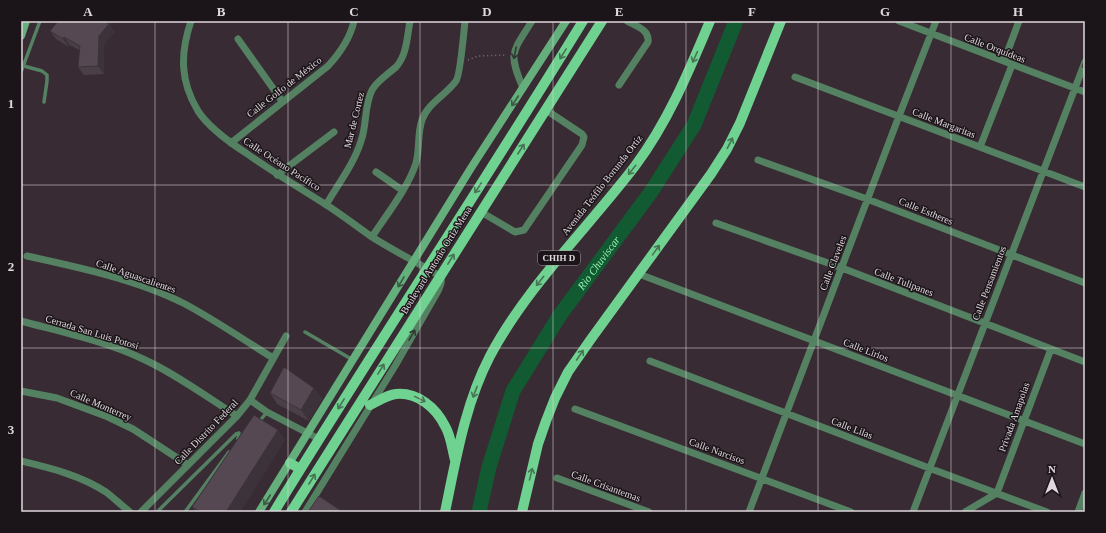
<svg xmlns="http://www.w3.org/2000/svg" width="1106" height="533" font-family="Georgia,serif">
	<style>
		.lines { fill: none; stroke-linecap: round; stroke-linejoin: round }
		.river { stroke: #125a31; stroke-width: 15 }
		.path { stroke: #7e737a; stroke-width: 1.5; stroke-dasharray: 1 3; stroke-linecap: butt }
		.lane { stroke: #548161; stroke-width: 3.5 }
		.street { stroke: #548161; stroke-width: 7 }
		.secondary { stroke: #64af7c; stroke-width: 8 }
		.primary { stroke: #70d291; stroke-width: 10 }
		.wall { fill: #4a3e47 }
		.shaded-wall { fill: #3c3239 }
		.building { fill: #564852; stroke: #3c3239 }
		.oneway { stroke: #2f3b32 }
		.oneway2 { stroke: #467455 }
		.oneway3 { stroke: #3c5a46 }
		.grid { fill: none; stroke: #e0d7dc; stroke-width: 1; stroke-opacity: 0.55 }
		.labels { text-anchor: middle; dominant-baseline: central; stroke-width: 3; stroke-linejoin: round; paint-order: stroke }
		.shield { fill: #1b1519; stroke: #a59da2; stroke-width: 1 }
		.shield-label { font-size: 9px; font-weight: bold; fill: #e0d7dc }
		.street-label { font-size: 10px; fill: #e0d7dc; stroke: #1b1519 }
		.water-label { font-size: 11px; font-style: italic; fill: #93f0b1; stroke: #1b1519 }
		.neatline { fill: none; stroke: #e0d7dc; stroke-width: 1.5 }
		.grid-label { font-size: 13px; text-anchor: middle; font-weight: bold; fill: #e0d7dc }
	</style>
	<rect width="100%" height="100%" fill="#382b34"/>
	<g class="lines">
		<path class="river" id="s1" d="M479 512 489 467 513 391 560 315 651 192 694 125 736 21"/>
		<path class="path" d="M468 60 478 56 507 55"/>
		<path class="lane" d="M24 66 42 71 47 75V81L44 102
			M21 72 40 21
			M305 332 353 360
			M258 423 267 412
			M157 512 236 434 239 433 238 439
			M185 512 229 452"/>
		<path class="street" d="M191 21C180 54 180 81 198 111 209 128 229 142 246 153 271 171 298 187 325 204 341 214 356 226 372 237 394 251 418 263 440 276 443 282 440 286 438 291L395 366 305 512
			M899 21 1085 92
			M238 39 282 101
			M1004 61 1019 21
			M795 77 1085 187
			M619 85 648 42C650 30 636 26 627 21
			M523 88C508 52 512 53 532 21
			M231 143 328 66C340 53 350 39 354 21
			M980 147 1012 65
			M758 160 867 199 1085 283
			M376 172 402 190
			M277 175 334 132
			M326 205C338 184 354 164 361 141 367 125 364 106 372 90 377 81 388 74 396 67 407 55 407 37 410 21
			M481 212 515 232 524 230 582 145 584 137 582 134 546 110
			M716 223 842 268 1085 362
			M372 237C387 214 408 188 416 163 420 149 417 134 422 120 427 104 446 95 456 81 460 76 464 31 465 21
			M27 256C78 267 138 280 185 304 215 320 244 340 273 358
			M639 274 1085 444
			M21 321C62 332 105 341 143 359 176 374 207 397 237 416
			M650 361 929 468 1047 512
			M21 391 57 398 108 417 133 429 188 465
			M250 400 267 412 319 439
			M575 409 851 512
			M21 461C50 468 80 475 106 492 114 498 122 506 130 512
			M557 478 649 512
			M141 512 237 416 250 400 286 336
			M749 512 899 116 936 21
			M913 512 1085 62
			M965 512 997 493 1051 349
			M1078 512 1085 493"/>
		<path class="secondary" d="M21 36 26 21
			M259 512 471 168 566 21"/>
		<path class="primary" d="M370 405C378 401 387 395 396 394 418 392 436 408 445 426 451 436 452 449 455 460
			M290 463 300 469
			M274 512C375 347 482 186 583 21
			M291 512 602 21
			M445 512C456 459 465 404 490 356 528 285 587 229 635 166 668 122 689 71 710 21
			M522 512 538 444 546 421 555 398 568 372 591 339 711 174 727 149 740 123 781 21"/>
	</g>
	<path class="wall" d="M110 26 115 32 104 44V74L84 75 78 67 79 50 70 45 69 47 56 39 50 31Z
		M314 388 322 399 309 421 277 404 270 393Z
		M278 430 285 440 240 512H196L192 507Z"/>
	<path class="shaded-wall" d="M104 21H114L110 26 115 32 104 44V74L98 66 99 36Z
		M64 37 70 45 69 47 63 39Z
		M314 388 322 399 309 421 301 410Z
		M278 430 285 440 240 512H226Z"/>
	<path class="building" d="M58 21H105L109 24 99 36 98 66 78 67 80 46 64 37 63 39 50 31Z
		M1085 58V68L1082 67Z
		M284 367 314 388 301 410 270 393Z
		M254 415 278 430 226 512H201L192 507Z
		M319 496 340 510 339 512H308Z"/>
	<defs><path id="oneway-shaft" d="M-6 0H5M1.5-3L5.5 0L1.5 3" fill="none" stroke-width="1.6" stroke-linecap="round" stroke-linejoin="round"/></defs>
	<g class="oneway">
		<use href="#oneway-shaft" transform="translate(515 53) rotate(102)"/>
		<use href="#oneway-shaft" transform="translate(412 335) rotate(-60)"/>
	</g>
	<g class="oneway2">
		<use href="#oneway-shaft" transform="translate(563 54) rotate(122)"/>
		<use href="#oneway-shaft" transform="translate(695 57) rotate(114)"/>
		<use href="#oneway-shaft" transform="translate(730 143) rotate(-63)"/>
		<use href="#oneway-shaft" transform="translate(521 149) rotate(-57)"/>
		<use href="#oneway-shaft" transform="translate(632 170) rotate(129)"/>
		<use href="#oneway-shaft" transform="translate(478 188) rotate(123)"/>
		<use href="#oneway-shaft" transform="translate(656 250) rotate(-54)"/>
		<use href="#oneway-shaft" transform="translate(451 259) rotate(-58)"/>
		<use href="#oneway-shaft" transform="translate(540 281) rotate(129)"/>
		<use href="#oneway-shaft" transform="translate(580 355) rotate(-56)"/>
		<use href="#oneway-shaft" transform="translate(381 369) rotate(-58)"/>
		<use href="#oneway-shaft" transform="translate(475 392) rotate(111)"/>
		<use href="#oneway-shaft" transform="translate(420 399) rotate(26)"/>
		<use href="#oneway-shaft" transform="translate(341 404) rotate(122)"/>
		<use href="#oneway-shaft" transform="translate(531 474) rotate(-76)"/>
		<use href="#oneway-shaft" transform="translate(312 479) rotate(-58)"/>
	</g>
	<g class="oneway3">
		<use href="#oneway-shaft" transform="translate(515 101) rotate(123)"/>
		<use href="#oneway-shaft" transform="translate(401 282) rotate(121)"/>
		<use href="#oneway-shaft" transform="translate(267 500) rotate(123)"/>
	</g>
	<path class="grid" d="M155 21V512M288 21V512M420 21V512M553 21V512M686 21V512M818 21V512M951 21V512M21 185H1085M21 348H1085"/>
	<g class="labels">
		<rect class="shield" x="538" y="251" width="42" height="14" rx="3"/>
		<g class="shield-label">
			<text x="559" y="258">CHIH D</text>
		</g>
		<g class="street-label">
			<text transform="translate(995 48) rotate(21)">Calle Orquídeas</text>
			<text transform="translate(284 87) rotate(-38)">Calle Golfo de México</text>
			<text transform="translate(354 120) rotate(-76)">Mar de Cortez</text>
			<text transform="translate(944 123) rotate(21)">Calle Margaritas</text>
			<text transform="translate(282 164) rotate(33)">Calle Océano Pacífico</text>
			<text transform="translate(602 185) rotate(-52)">Avenida Teófilo Borunda Ortíz</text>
			<text transform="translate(926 211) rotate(22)">Calle Estheres</text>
			<text transform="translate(436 260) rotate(-58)">Boulevard Antonio Ortiz Mena</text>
			<text transform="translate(833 263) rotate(-69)">Calle Claveles</text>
			<text transform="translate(136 276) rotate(19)">Calle Aguascalientes</text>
			<text transform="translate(904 282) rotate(21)">Calle Tulipanes</text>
			<text transform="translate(989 283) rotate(-69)">Calle Pensamientos</text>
			<text transform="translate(92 332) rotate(17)">Cerrada San Luis Potosí</text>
			<text transform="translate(866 350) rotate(21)">Calle Lirios</text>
			<text transform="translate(101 405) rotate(23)">Calle Monterrey</text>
			<text transform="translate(1014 417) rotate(-70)">Privada Amapolas</text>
			<text transform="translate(852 428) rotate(21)">Calle Lilas</text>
			<text transform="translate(206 432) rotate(-46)">Calle Distrito Federal</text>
			<text transform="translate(717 451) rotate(20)">Calle Narcisos</text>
			<text transform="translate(606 486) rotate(20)">Calle Crisantemas</text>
		</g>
		<g class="water-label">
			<text stroke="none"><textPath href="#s1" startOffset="280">Rio Chuviscar</textPath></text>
		</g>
	</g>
	<rect width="1106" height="533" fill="none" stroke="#1b1519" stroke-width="44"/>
	<g transform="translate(1052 479)" stroke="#1b1519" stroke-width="3" paint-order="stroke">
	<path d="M0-3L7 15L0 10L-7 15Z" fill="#e0d7dc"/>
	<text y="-6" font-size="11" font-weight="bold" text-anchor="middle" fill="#e0d7dc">N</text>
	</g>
	<rect x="22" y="22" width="1062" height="489" class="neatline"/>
	<g class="grid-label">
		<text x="88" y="16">A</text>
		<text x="221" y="16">B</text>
		<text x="354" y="16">C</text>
		<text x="487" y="16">D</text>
		<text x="619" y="16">E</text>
		<text x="752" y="16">F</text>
		<text x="885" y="16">G</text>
		<text x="1018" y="16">H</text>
		<text x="11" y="108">1</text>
		<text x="11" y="271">2</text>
		<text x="11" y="434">3</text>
	</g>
</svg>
